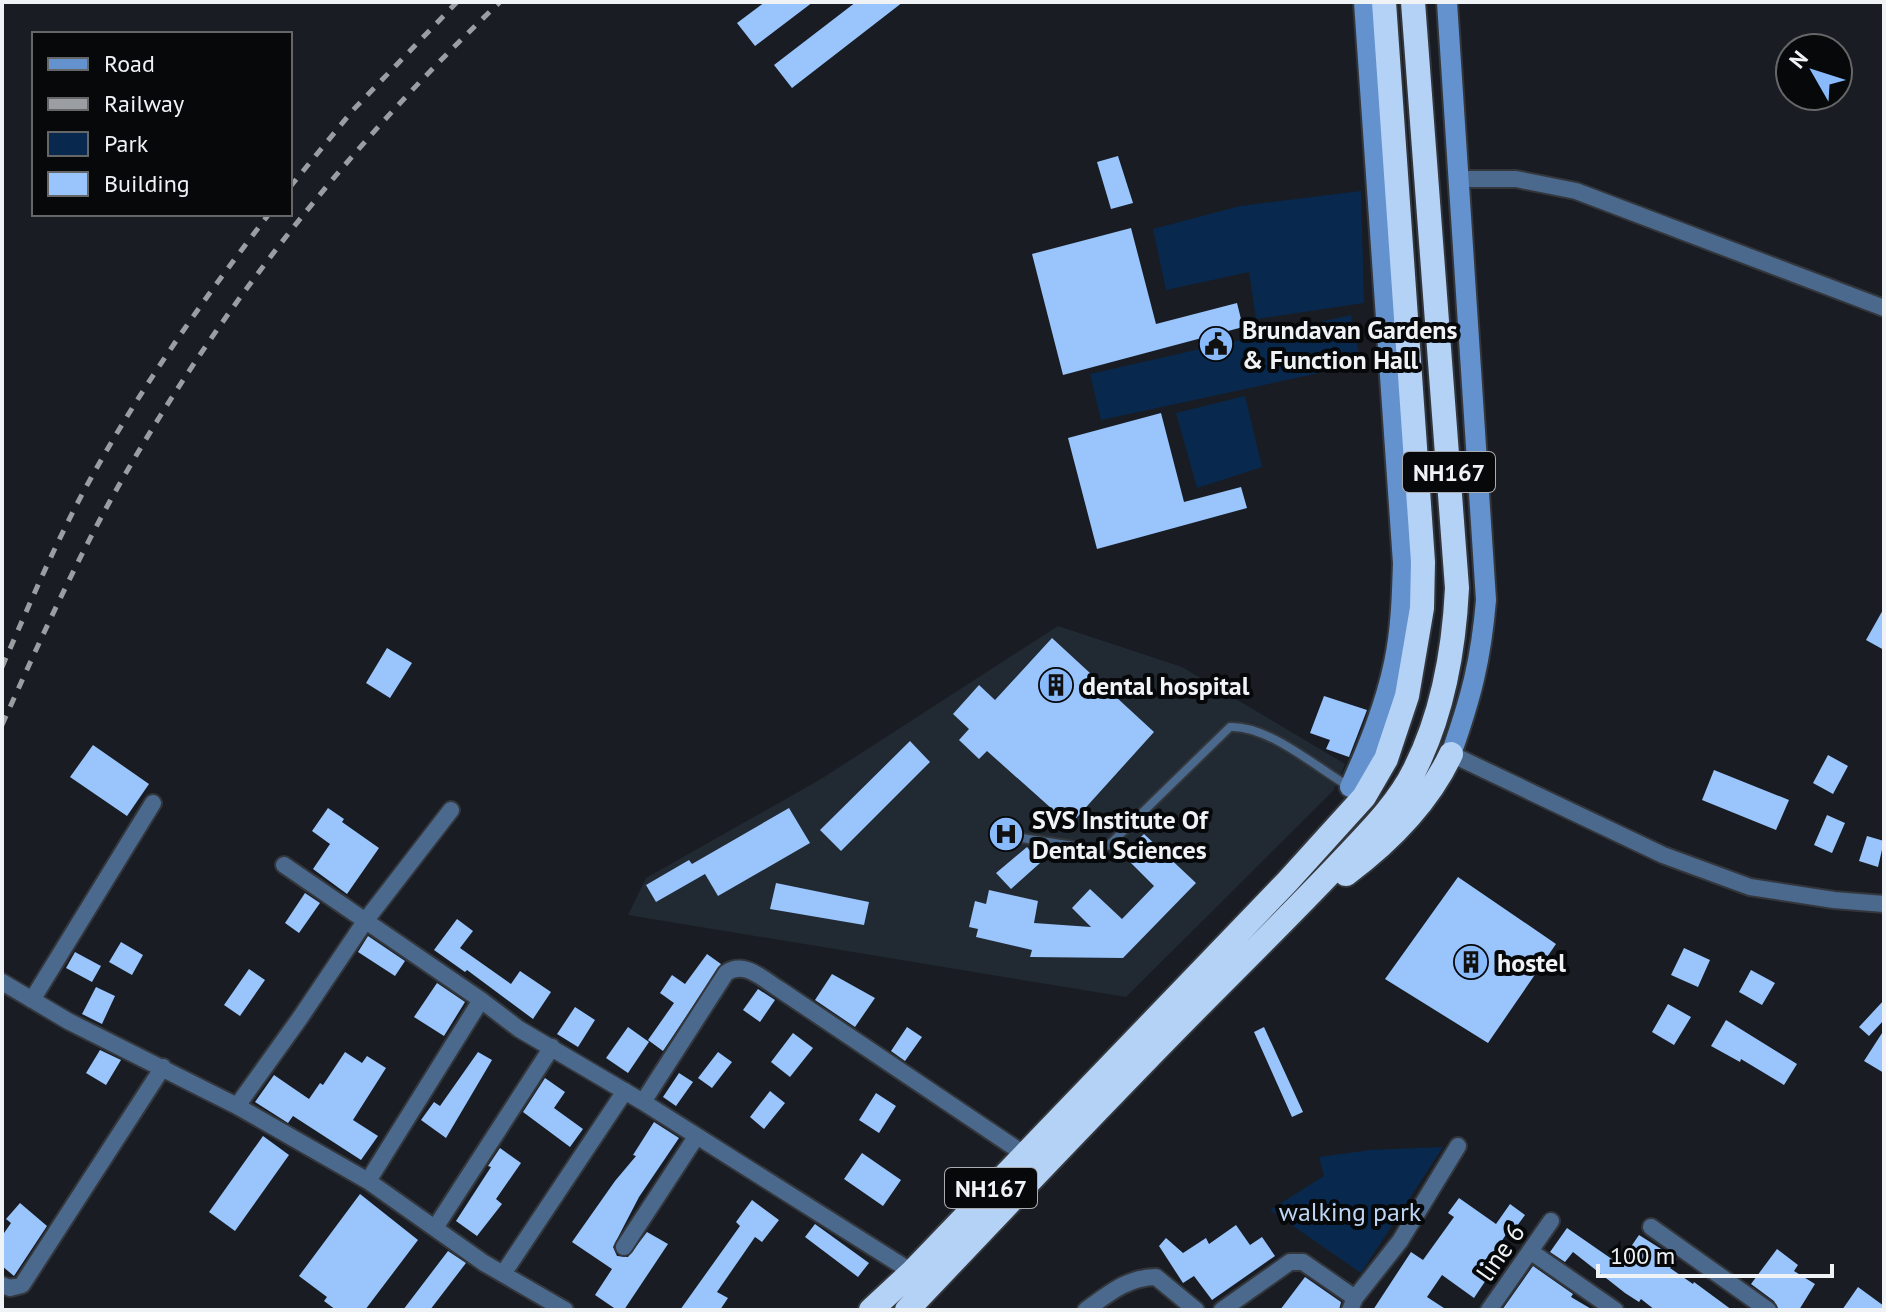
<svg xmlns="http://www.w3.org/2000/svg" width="1886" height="1312" font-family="'PT Sans',sans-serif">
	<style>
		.built { fill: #212933 }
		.green { fill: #09284d }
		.building { fill: #99c4fc }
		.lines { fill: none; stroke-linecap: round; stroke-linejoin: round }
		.lane-casing { stroke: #33373c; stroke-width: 12 }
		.street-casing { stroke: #33373c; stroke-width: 20 }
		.secondary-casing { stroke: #33373c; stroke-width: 24 }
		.highway-casing { stroke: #33373c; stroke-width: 28 }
		.lane { stroke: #4b688d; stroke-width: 8 }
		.street { stroke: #4b688d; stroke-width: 16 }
		.secondary { stroke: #6492ce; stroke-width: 20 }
		.highway { stroke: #b4d1f6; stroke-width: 24 }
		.rail { stroke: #9a9da1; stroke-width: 5; stroke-dasharray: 10 10; stroke-linecap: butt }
		.labels { text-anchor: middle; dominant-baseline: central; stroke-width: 8; stroke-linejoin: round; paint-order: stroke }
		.shield { fill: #06080a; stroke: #aaacaf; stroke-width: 2 }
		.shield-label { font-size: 24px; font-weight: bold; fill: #f0f3f6 }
		.poi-label { font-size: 26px; font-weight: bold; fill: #f0f3f6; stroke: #06080a; text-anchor: start }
		.park-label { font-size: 26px; fill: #bdd4f2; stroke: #06080a }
		.street-label { font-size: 26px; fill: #f0f3f6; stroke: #06080a }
	</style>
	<rect width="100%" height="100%" fill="#191d23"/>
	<path class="built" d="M1058 626 1182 667 1345 764 1333 791 1126 997 628 915 646 878 821 779Z"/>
	<path class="green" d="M1361 191 1364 303 1256 319 1249 272 1166 290 1153 229 1240 206Z
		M1351 315 1361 364 1101 420 1090 374Z
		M1245 396 1262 467 1197 488 1176 413Z
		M1443 1147 1361 1273 1270 1210 1324 1176 1319 1157 1370 1150Z"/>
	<path class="building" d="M765 2H813L755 46 737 23Z
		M856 2H903L792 88 774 65Z
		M1118 156 1133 203 1111 209 1097 162Z
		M1131 228 1156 324 1237 303 1243 327 1063 375 1032 254Z
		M1161 413 1184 502 1241 487 1247 508 1097 549 1068 438Z
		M1884 608V650L1866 640Z
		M1052 638 1154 732 1070 825 987 751 979 759 959 740 969 729 953 714 979 685 995 700Z
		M387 648 412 663 390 698 366 683Z
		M1324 696 1367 710 1349 757 1326 749 1330 740 1310 733Z
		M910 741 930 762 841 851 820 830Z
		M93 745 149 784 127 816 70 777Z
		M1828 755 1848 766 1833 794 1813 783Z
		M1714 770 1789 800 1776 830 1702 800Z
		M328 808 344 819 342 822 379 848 347 894 313 869 330 844 312 831Z
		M789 808 810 843 718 896 705 874 656 902 646 885 689 860 692 864Z
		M1827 815 1845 823 1832 853 1814 845Z
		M1144 834 1196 883 1123 958 1030 957 1032 950 976 937 978 929 969 927 975 901 986 904 989 890 1038 901 1034 923 1091 927 1072 908 1090 889 1122 919 1154 886 1123 855Z
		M1867 836 1884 841 1878 867 1859 861Z
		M1027 847 1040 863 1011 889 996 873Z
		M1458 877 1556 944 1488 1043 1385 979Z
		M776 883 869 902 864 925 770 909Z
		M305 893 320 903 299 933 285 923Z
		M457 919 473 931 460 948 511 984 520 971 551 992 533 1019 467 970 465 972 434 950Z
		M368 936 405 961 395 976 358 952Z
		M121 942 143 955 132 975 109 962Z
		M1684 948 1710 960 1698 987 1671 975Z
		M75 952 101 966 92 982 66 968Z
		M707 954 721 964 663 1051 648 1040 674 1003 660 993 672 975 685 984Z
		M249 969 265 980 240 1016 224 1005Z
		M1751 970 1775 983 1762 1005 1739 992Z
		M832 974 875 998 855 1027 815 1000Z
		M437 983 465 1002 444 1036 414 1017Z
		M96 987 115 996 102 1024 82 1014Z
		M758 989 775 1000 760 1022 743 1010Z
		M1884 1000V1020L1869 1036 1859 1027Z
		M1668 1004 1691 1017 1674 1045 1652 1032Z
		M575 1007 595 1020 578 1047 557 1034Z
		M1726 1020 1797 1064 1784 1085 1741 1059 1740 1062 1711 1046Z
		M628 1027 649 1042 628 1073 606 1058Z
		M907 1027 922 1037 905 1061 891 1051Z
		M1264 1027 1303 1112 1292 1117 1254 1032Z
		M1884 1030V1073L1864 1061Z
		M793 1033 813 1048 790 1077 771 1062Z
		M100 1050 121 1060 106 1085 86 1073Z
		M345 1052 362 1063 367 1056 386 1068 353 1120 378 1136 361 1160 293 1116 288 1123 255 1102 274 1075 309 1099 320 1083 323 1085Z
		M478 1052 492 1060 446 1138 421 1120 434 1102 440 1106Z
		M718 1052 732 1062 712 1088 698 1078Z
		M679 1073 693 1082 676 1106 663 1097Z
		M545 1078 565 1092 554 1108 583 1129 570 1147 523 1112Z
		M770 1091 785 1103 764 1129 750 1117Z
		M876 1093 896 1106 879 1133 859 1120Z
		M654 1122 679 1138 639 1197 613 1247 617 1256 628 1257 647 1232 668 1244 624 1310H617L595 1295 612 1269 572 1242 615 1181 636 1156 633 1155Z
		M263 1136 289 1155 235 1231 209 1212Z
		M500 1148 521 1163 496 1199 502 1204 477 1236 456 1221 491 1167 488 1166Z
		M862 1153 901 1180 883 1206 844 1179Z
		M360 1194 418 1240 365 1310H336L324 1301 327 1297 299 1276Z
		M1459 1198 1496 1224 1510 1204 1525 1215 1517 1226 1513 1224 1495 1251 1502 1256 1474 1298 1442 1275 1427 1297 1447 1310H1373L1411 1252 1423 1260 1454 1217 1448 1213Z
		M752 1200 779 1220 762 1242 755 1237 717 1292 728 1298 720 1310H680L740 1226 736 1222Z
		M20 1203 47 1226 14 1276 2 1266V1236L11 1223 6 1219Z
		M815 1224 869 1263 858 1277 805 1237Z
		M1236 1225 1250 1245 1262 1237 1275 1256 1212 1300 1194 1276 1183 1283 1159 1246 1166 1238 1183 1253 1206 1238 1209 1244Z
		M1567 1228 1619 1264 1639 1235 1677 1259 1670 1268 1693 1284 1694 1282 1732 1310H1655L1641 1299 1639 1302 1625 1293 1573 1252 1565 1262 1550 1252Z
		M1777 1249 1798 1265 1794 1271 1815 1284 1799 1310H1779L1774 1301 1751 1284Z
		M448 1251 466 1263 430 1310H403Z
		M1533 1266 1573 1294 1571 1297 1593 1310H1502Z
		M1305 1277 1341 1302 1339 1310H1280Z
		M1858 1287 1884 1306V1310H1842Z"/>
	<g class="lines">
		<g class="lane-casing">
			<path id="lane" d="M1022 838 1093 849 1109 845 1230 727C1268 725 1317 768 1350 787"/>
		</g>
		<g class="street-casing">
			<path id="street" d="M1459 179H1516L1576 191 1884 308
				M1451 754 1663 855 1750 887 1834 900 1884 904
				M284 865 481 1000 519 1029 643 1102 912 1272
				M2 982 68 1021 237 1106 368 1181 484 1263 565 1310
				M32 1000 153 803
				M643 1102 726 973C744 960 763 979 779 989L1024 1154
				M237 1106 300 1018 366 920 451 810
				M368 1181 481 1000
				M1651 1227 1768 1310
				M435 1228 552 1047
				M624 1247 696 1137
				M1530 1251 1615 1310
				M503 1274 625 1091
				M2 1285 10 1288 22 1285 163 1067
				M1086 1310C1108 1294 1128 1277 1156 1277L1196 1310
				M1222 1310 1290 1262H1303L1355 1298
				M1350 1310 1355 1298 1400 1241 1458 1146
				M1489 1310 1551 1221"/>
		</g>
		<g class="secondary-casing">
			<path id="secondary" d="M1447 2 1486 600C1481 660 1471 698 1451 754
				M1350 787C1368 747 1385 706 1394 663 1401 630 1402 596 1403 563L1364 2"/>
		</g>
		<g class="highway-casing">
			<path id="highway" d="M1346 874C1389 842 1428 803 1451 754
				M871 1310 912 1272 1287 882 1364 797 1386 759 1407 696 1422 608 1423 562 1384 2
				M907 1310C1010 1202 1112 1093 1217 988 1257 948 1297 908 1336 867 1364 837 1397 806 1415 769 1443 713 1454 650 1457 588L1413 2"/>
		</g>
		<use href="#lane" class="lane"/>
		<use href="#street" class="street"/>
		<use href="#secondary" class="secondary"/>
		<use href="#highway" class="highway"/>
		<path class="rail" d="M290 187 353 110 457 2
			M2 667C30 603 57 539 91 478 142 386 204 298 269 214
			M2 725C36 649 70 574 110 501 213 316 346 148 500 2"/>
	</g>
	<defs>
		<g id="civic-disc" transform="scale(1.8)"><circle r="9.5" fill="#89bafc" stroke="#06080a"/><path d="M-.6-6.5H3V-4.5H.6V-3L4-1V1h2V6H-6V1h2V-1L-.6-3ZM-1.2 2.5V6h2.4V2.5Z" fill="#111"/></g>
		<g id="building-disc" transform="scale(1.8)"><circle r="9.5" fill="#89bafc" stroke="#06080a"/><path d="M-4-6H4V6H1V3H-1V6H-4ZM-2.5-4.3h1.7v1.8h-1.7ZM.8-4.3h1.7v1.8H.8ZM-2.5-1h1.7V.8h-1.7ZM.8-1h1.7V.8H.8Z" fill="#111"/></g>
		<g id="hospital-disc" transform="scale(1.8)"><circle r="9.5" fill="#89bafc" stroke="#06080a"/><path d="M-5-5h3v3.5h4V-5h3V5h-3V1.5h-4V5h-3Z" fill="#111"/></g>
	</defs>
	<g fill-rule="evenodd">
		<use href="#civic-disc" x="1216" y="344"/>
		<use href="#building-disc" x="1056" y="685"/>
		<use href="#hospital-disc" x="1006" y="834"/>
		<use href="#building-disc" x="1471" y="962"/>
	</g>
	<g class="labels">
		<g class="shield">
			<rect x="1403" y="452" width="92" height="40" rx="6"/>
			<rect x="945" y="1168" width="92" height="40" rx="6"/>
		</g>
		<g class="shield-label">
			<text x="1449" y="472">NH167</text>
			<text x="991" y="1188">NH167</text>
		</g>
		<g class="poi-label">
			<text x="1242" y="329">Brundavan Gardens<tspan x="1242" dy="30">&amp; Function Hall</tspan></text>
			<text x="1082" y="685">dental hospital</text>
			<text x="1032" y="819">SVS Institute Of<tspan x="1032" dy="30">Dental Sciences</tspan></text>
			<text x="1497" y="962">hostel</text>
		</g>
		<g class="park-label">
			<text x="1350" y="1211">walking park</text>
		</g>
		<g class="street-label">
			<text transform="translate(1500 1252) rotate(-55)">line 6</text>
		</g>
	</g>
	<rect width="1886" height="1312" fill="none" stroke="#f0f3f6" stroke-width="8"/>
	<rect x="32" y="32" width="260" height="184" fill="#06080a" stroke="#646668" stroke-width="2"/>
	<rect x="48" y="58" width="40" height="12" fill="#6492ce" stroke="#646668" stroke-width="2"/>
	<text x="104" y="72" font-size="24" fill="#f0f3f6">Road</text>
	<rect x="48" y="98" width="40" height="12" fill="#9a9da1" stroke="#646668" stroke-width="2"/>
	<text x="104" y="112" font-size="24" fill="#f0f3f6">Railway</text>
	<rect x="48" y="132" width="40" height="24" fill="#09284d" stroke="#646668" stroke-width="2"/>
	<text x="104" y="152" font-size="24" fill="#f0f3f6">Park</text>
	<rect x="48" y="172" width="40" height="24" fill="#99c4fc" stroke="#646668" stroke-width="2"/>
	<text x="104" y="192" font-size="24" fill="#f0f3f6">Building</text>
	<g transform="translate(1814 72) rotate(309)"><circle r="38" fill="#06080a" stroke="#646668" stroke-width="2"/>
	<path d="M0-6L14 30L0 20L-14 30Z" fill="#89bafc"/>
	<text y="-12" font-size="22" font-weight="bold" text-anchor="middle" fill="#f0f3f6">N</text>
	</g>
	<path d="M1598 1264v12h234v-12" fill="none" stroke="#f0f3f6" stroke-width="4"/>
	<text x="1610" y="1264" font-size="24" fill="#f0f3f6" stroke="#06080a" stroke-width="6" paint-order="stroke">100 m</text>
</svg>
